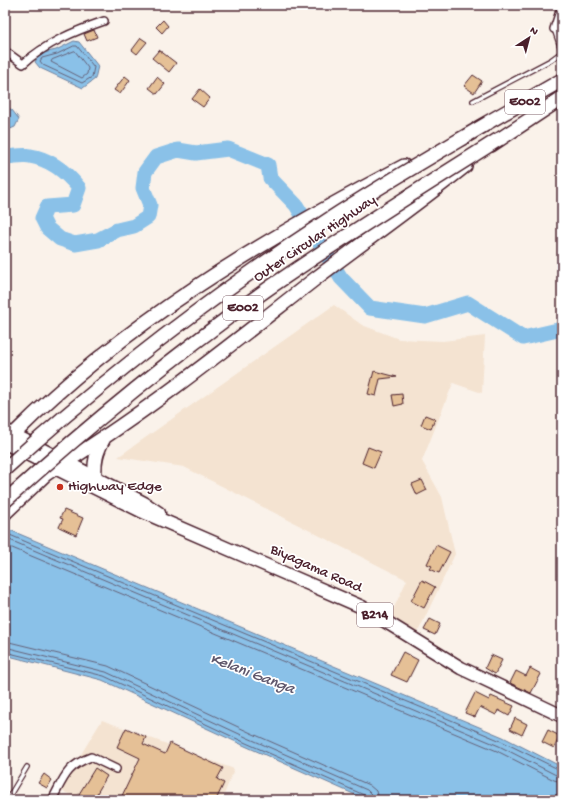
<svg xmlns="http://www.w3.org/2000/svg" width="567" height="805" font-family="'Gochi Hand',sans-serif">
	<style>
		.built { fill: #f4e3d1 }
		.water { fill: #8ac1e8; stroke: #70809c }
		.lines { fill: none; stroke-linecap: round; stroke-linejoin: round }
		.shore { stroke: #646077; stroke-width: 1 }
		.river { stroke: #8ac1e8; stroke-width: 15 }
		.building { fill: #e5c096; stroke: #4a1f2b }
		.lane-casing { stroke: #4a1f2b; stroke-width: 6 }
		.street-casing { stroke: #4a1f2b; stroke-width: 10 }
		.secondary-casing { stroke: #4a1f2b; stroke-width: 13 }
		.primary-casing { stroke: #4a1f2b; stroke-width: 15 }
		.highway-casing { stroke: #4a1f2b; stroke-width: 16 }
		.lane { stroke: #fff; stroke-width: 3.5 }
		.street { stroke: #fff; stroke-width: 7 }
		.secondary { stroke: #fff; stroke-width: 10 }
		.primary { stroke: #fff; stroke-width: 12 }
		.highway { stroke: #fff; stroke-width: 13 }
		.highway-bridge-casing { stroke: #4a1f2b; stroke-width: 16; stroke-linecap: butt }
		.highway-bridge { stroke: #fff; stroke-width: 13 }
		.poi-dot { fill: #c8321e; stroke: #fff; stroke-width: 1.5 }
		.labels { text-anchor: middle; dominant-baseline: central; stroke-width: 3.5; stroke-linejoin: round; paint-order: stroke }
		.shield { fill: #fff; stroke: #80626b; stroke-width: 1 }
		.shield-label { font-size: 14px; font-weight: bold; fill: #4a1f2b }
		.street-label { font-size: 15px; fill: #4a1f2b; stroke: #fff }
		.poi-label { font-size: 15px; fill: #4a1f2b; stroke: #fff; text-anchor: start }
		.water-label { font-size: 16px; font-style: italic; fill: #60586d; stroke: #fff }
	</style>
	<rect width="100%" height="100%" fill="#faf2ea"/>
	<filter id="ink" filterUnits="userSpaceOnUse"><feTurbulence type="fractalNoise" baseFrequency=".025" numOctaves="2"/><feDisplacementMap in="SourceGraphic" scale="8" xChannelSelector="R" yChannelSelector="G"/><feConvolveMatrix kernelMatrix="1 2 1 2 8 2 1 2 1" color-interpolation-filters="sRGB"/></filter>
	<g filter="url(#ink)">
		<path class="built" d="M334 305 362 325 399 339 443 341 485 336 482 393 453 383 422 461 442 497 455 554 418 632 389 618 407 580 184 467 118 457Z
			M102 720 234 769 222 800H83L59 790Z"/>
		<path class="water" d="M74 41 79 42 98 66 95 79 83 88 40 68 35 62 39 54 56 50Z
			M5 106 12 110 19 119 15 127 8 130 5 128Z
			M5 528 503 737 562 767V800H367L245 746 102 680 5 655Z"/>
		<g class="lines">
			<path class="shore" d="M74 46H77L94 67 92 77 82 83 43 65 40 61 42 58 57 54Z
				M75 51 88 68 87 74 82 78 51 62 52 60Z
				M5 533 501 741 562 771
				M5 538 499 746 556 775 562 776
				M5 545 497 751 554 780 562 782
				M5 641 108 666 251 733 369 785 376 791 378 800
				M5 647 106 672 248 738 367 790 371 794 372 800
				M5 652 104 676 246 743 364 795 367 800"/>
			<path class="river" d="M5 157C13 157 23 154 30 156 50 159 67 173 79 188L73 205 47 207 42 218 47 228 60 239 75 244 98 240 117 230 134 226 148 217 150 205 143 188 145 172 156 157 178 150 196 153 228 149 268 165 270 178 296 205 341 278 370 308 425 316 468 303 523 338 562 329"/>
		</g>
		<path class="building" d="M163 20 168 26 162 33 156 27Z
			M94 30 97 37 87 41 84 34Z
			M141 38 147 42 137 54 132 50Z
			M159 50 176 63 169 72 152 58Z
			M473 75 482 81 474 93 464 86Z
			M125 76 130 80 120 94 114 90Z
			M157 77 165 84 157 94 149 88Z
			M200 89 210 98 203 107 192 99Z
			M374 371 397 377 380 379 376 396 368 394Z
			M402 394 403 404 394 406 392 395Z
			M425 415 435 419 431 429 421 425Z
			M368 447 381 452 374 468 362 463Z
			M422 480 427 490 417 495 412 484Z
			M64 510 83 518 76 535 59 527 63 519 60 518Z
			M436 545 450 552 439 573 430 569 432 566 427 564Z
			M422 580 435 587 424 608 411 601Z
			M430 619 440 624 435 635 424 630Z
			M403 652 418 660 407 682 391 675Z
			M491 655 502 660 495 674 485 668Z
			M530 668 541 674 531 693 510 683 516 671 526 676Z
			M475 693 489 700 491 696 514 706 509 716 498 710 496 715 480 707 475 717 465 713Z
			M515 718 527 724 522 735 510 729Z
			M126 728 146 737 143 744 165 754 170 743 223 768 217 779 224 783 216 800H120L140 758 117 747Z
			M548 730 560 736 554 748 542 742Z
			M95 768 107 776 93 800H89L79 794Z
			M44 774 52 780 47 788 38 783Z"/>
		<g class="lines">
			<g class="lane-casing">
				<path id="lane" d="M473 101 551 60 562 52 554 29
					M7 800 27 767"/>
			</g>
			<g class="street-casing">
				<path id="street" d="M554 29 562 5
					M5 51 23 64C46 43 75 31 104 21
					M52 800C64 778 66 766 91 757L116 769"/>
			</g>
			<g class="secondary-casing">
				<path id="secondary" d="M5 515 46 476 62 465"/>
			</g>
			<g class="primary-casing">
				<path id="primary" d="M5 430 144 503 159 513
					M5 443 141 511 362 607 461 668 562 716"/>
			</g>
			<g class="highway-casing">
				<path id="highway" d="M478 128 562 80
					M491 145 562 98
					M14 434C126 322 264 239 404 166
					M66 462C154 407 234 342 315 279 365 241 416 205 465 166
					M95 477C94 462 96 452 104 438"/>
			</g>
			<use href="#lane" class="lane"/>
			<use href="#street" class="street"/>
			<use href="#secondary" class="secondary"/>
			<use href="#primary" class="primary"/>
			<use href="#highway" class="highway"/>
			<g class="highway-bridge-casing">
				<path id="highway-bridge" d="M5 469C105 378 215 294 328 220 380 186 434 155 488 123
					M5 501C89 425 177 353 269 288 344 236 422 188 499 139"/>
			</g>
			<use href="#highway-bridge" class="highway-bridge"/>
		</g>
	</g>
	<circle class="poi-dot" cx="60" cy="487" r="4"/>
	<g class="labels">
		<g class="shield">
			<rect x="505" y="90" width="40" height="24" rx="3"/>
			<rect x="223" y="296" width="40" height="24" rx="3"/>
			<rect x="357" y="603" width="36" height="24" rx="3"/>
		</g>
		<g class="shield-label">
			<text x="525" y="102">E002</text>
			<text x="243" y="308">E002</text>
			<text x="375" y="615">B214</text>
		</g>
		<g class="street-label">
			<text transform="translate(315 239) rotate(-34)">Outer Circular Highway</text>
			<text transform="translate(316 569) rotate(24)">Biyagama Road</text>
		</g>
		<g class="poi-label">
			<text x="68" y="487">Highway Edge</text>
		</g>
		<g class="water-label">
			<text transform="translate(252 675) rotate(21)">Kelani Ganga</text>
		</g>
	</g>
	<rect width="567" height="805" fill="none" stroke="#fff" stroke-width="20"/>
	<rect x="10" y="10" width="547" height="785" fill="none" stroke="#4a1f2b" stroke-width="1.5" filter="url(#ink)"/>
	<g transform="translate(529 38) rotate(36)" stroke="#ffffff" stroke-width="3" paint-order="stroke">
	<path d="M0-3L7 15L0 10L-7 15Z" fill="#4a1f2b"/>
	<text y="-6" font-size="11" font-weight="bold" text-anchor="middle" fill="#4a1f2b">N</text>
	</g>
</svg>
